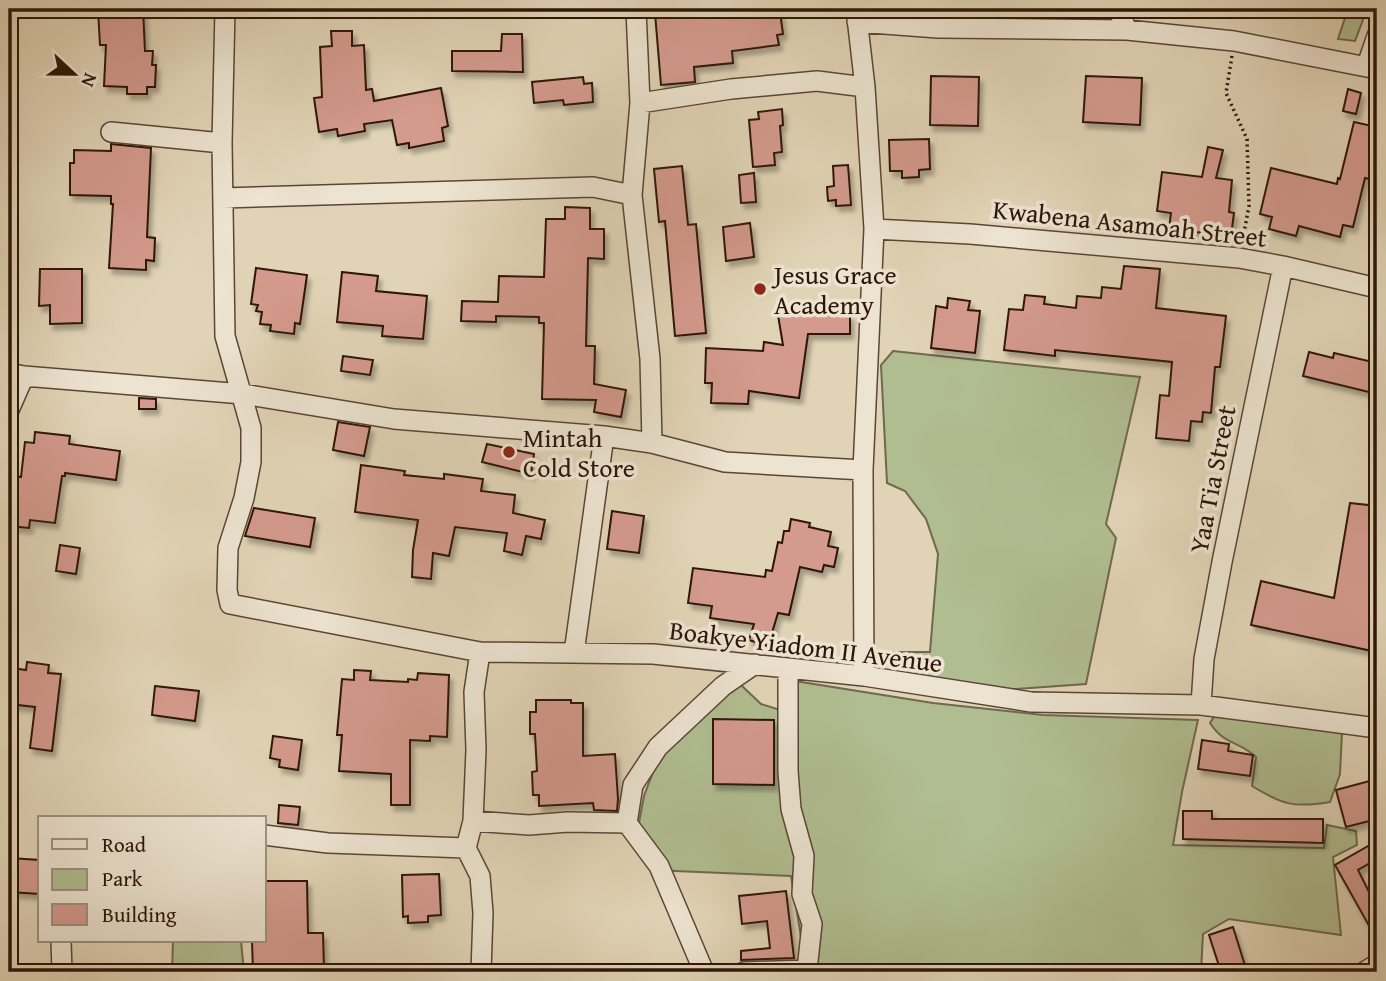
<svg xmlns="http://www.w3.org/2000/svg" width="1386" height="981" font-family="'Gentium Book Plus',serif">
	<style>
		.green { fill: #b0bd90; stroke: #6f694e; stroke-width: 2 }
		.building { fill: #d49a8d; stroke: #2e150b; stroke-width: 2; filter: url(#shadow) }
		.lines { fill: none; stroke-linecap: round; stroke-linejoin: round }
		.street-casing { stroke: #5b4536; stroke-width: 22 }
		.path { stroke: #2e150b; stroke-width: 3.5; stroke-dasharray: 2 3.5; stroke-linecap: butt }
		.street { stroke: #ece3d0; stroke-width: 19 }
		.poi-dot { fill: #8f2418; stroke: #ece3d0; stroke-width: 2.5 }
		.labels { text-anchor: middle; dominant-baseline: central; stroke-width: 7; stroke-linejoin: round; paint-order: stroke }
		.street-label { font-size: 26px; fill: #2e150b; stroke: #ece3d0 }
		.poi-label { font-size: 26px; fill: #2e150b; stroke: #ece3d0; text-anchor: start }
	</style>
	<defs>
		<filter id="shadow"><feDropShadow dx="3.5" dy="5.5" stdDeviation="2" flood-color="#0004"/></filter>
	</defs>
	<rect width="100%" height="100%" fill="#e1d4b6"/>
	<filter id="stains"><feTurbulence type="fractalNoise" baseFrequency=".00286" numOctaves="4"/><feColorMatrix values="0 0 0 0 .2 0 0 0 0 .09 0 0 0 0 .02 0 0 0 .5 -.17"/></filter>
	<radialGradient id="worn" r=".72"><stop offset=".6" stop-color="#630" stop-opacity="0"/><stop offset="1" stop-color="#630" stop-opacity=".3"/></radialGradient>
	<path class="green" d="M1348 9H1367L1355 41 1338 39Z
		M893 351 1140 377 1106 524 1116 538 1086 684 1002 690 910 674 888 652H930L938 554 926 519 905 491 887 483 881 365Z
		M795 681 933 703 1043 715 1198 720 1182 792 1173 845 1324 848 1327 825 1356 831 1357 845 1333 857 1341 935 1229 919 1203 934 1201 972H816L805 962 791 876 652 870 638 828 644 796 659 756 739 683 761 704 780 710Z
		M1215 715 1342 732 1340 774 1330 802C1294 808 1283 805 1252 786L1256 757C1238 740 1225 746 1210 723Z
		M173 941H241L244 972H172Z"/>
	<path class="building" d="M98 9H143L145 51H153L152 65H156L155 87H147V94H127V87L104 86 106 45H100Z
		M701 9H774V12H780L783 34 777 35 779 45 732 51 733 63 694 67 695 82 661 85 655 13Z
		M331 31H352V46L364 45 366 90 372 89 374 101 441 88 448 126 442 128 444 141 409 148V143L397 145 392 120 364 124 365 131 338 136 337 129 319 132 314 98 322 97 320 47 332 46Z
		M502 34H522L523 72 452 71V51H501Z
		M931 76 979 77 978 126 930 125Z
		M1086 76 1142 78 1140 125 1083 122Z
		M583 77 584 84 592 83 593 102 564 105 563 100 534 103 532 82Z
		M1348 89 1361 93 1356 114 1343 111Z
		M782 109 783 125 780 126 782 152 774 153 775 165 753 167 749 120 759 119 758 112Z
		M1354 122 1377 127V181L1365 178 1353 227 1343 225 1340 237 1299 226 1296 236 1269 229 1272 217 1260 214 1271 168 1337 184 1338 178 1340 179Z
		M929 139 930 169 919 170V177L902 178V171H890L889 140Z
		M111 144 151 148 147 237 155 238 154 261 146 260V270L109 268 113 204H111V196L70 195V163H74V150L111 151Z
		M1208 147 1223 150 1216 178 1232 180 1229 212 1234 213 1231 236 1169 229 1171 213 1157 211 1162 172 1202 177Z
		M848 165 851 205 836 206V200L828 201 827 187 834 186 833 166Z
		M682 166 688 225 696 224 706 333 675 336 665 221 659 222 654 169Z
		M754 173 756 202 741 203 739 175Z
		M565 207 590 208V229H604V259L588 258 586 346H595L594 384 626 390 621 417 594 412 596 400 542 399 544 323H539V317L496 316V322L461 321 462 301 498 302 499 276 544 277 546 219H565Z
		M750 223 754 257 726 261 723 227Z
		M1124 266 1160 269 1156 308 1226 316 1220 367H1215L1211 413 1203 412 1202 422 1191 421 1189 441 1156 438 1160 395 1169 396 1172 362 1055 350V356L1004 350 1009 309 1023 310 1025 295 1045 297 1044 304 1076 308 1077 296 1101 298 1102 287 1121 289Z
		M256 268 307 275 300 324 295 323 294 334 270 331 271 325 260 324 262 312 256 311 258 305 251 304Z
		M40 269H82V323L50 324V305L39 306Z
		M342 272 378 276 376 291 427 296 423 339 382 336 383 326 337 322Z
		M948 298 970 301 968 310 980 311 975 353 931 348 936 306 947 308Z
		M778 315H850V334H808L799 398 749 391 748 404 711 403 712 383H705L706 348 763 351 764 342 783 345Z
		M1309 352 1333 358 1334 353 1377 363V394L1303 376Z
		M343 356 373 360 370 375 341 371Z
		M139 398 156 399V409H139Z
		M338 422 370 427 364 456 333 450Z
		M35 432 70 436 69 444 120 451 116 480 65 473V476H62L55 523 30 520 29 528 9 526V475L21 477 25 442 34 443Z
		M487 444 534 454 531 474 482 462Z
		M361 465 405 471 404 475 444 479V474L483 479 481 491 515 495 513 513 545 520 541 539 526 536 522 555 504 551 507 533 455 527 449 556 433 553 431 579 412 577 413 550 418 520 355 512Z
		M1350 503 1377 506V626L1372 651 1251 625 1261 581 1334 598Z
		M254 508 315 518 310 547 245 536Z
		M612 511 644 516 639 553 607 549Z
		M791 519 810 523 809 527 831 532 828 546 838 548 834 567 824 565 822 572 800 567 789 615 778 613 768 646 749 640 754 624 710 618 712 606 688 603 693 568 765 577 766 570 772 571 778 542 782 543 784 531H789Z
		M60 545 80 548 76 574 56 571Z
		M27 662 49 665 48 673 61 674 52 751 30 748 35 707 9 704 12 668 26 670Z
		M354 670 371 671 370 680 408 682V679L417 680 418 673 449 675 447 737 430 736V741L410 740V805H391V774L339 771 342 735H337L342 679 354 680Z
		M155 686 199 691 195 721 152 715Z
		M536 700H571V703H583V756L615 754 618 799 617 811 594 810 593 803 539 806V795H533L532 772 537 771 535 734H530V712H536Z
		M713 719 774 720V785L713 784Z
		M273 736 302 740 298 770 279 767 280 760 270 758Z
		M1202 740 1229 744 1228 751 1253 755 1250 776 1198 769Z
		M1377 779V819L1346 827 1336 790Z
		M279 805 300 807 298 825 278 823Z
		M1183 811H1212V819H1323V843L1183 839Z
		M1377 841V859L1358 870 1370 894 1377 890V940L1335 865Z
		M9 858 40 860V894L9 892Z
		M439 874 441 915 428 916V922L408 923V916L403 917 402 875Z
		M264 881H307L308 933H323L324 970 253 972 252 941H264Z
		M786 891 794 958 741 960V951L770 948 767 921 742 924 739 896Z
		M1233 927 1247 972H1221L1209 935Z"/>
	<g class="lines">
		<g class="street-casing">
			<path id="street" d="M225 9 222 143 225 336 251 428V462L244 498 228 548 227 590 230 604 480 652 653 654 864 676 1031 702 1201 705 1377 728
				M636 9 640 103 632 195 650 359 652 443
				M856 9 865 87 874 229 863 470 864 676
				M1118 9 1127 30
				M857 22 938 28 1127 30 1234 41 1377 69
				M1367 65 1377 36
				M640 103 731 89 817 81 865 87
				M111 132 222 143
				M223 198 593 187 632 195
				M874 229 970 234 1239 258 1283 266 1377 288
				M9 373 24 376 243 394 394 419 604 436 652 443 725 462 863 470
				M9 410 24 376
				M480 652 474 692 476 750 473 821 466 848 480 876 483 913 481 972
				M574 653 604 436
				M788 668V771L791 809 804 856 802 894 812 924 807 970
				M1201 705 1204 659 1222 562 1283 266
				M473 821 529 825 568 822 627 823 659 866 704 972
				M627 823 633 785 658 747 723 686 755 664
				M264 835 328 843 466 848
				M61 941 62 972
				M744 972 807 970 810 972
				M1364 972 1377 964"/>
		</g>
		<path class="path" d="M1232 56 1226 93 1247 139 1249 206 1242 243"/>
		<use href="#street" class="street"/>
	</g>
	<g class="poi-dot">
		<circle cx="760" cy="289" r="7"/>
		<circle cx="509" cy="452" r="7"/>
	</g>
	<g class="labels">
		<g class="street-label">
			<text transform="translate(1130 223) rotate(6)">Kwabena Asamoah Street</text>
			<text transform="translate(1212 479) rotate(-79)">Yaa Tia Street</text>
			<text transform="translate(806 646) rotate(7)">Boakye Yiadom II Avenue</text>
		</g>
		<g class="poi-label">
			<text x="774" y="274">Jesus Grace<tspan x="774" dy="30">Academy</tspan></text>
			<text x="523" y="437">Mintah<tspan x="523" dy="30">Cold Store</tspan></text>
		</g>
	</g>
	<rect width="1386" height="981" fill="none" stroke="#e1d4b6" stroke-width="35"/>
	<rect x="10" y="10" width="1365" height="960" fill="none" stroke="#2e150b" stroke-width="3.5"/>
	<rect x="18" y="18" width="1351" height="946" fill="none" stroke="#2e150b" stroke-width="2"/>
	<rect x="38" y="816" width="228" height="126" fill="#ece3d0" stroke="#a09181" stroke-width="2"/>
	<rect x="52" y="839" width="35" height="10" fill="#ece3d0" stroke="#a09181" stroke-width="2"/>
	<text x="102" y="852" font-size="21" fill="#2e150b">Road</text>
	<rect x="52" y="869" width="35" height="21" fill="#b0bd90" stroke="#a09181" stroke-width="2"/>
	<text x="102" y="886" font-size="21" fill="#2e150b">Park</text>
	<rect x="52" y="904" width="35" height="21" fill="#d49a8d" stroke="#a09181" stroke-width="2"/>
	<text x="102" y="922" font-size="21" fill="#2e150b">Building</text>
	<g transform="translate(74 74) rotate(112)" stroke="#ece3d0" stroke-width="5" paint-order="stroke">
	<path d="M0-5L12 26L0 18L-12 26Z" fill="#2e150b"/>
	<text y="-10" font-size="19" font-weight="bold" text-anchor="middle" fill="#2e150b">N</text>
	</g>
	<rect width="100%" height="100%" filter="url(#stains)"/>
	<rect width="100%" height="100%" fill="url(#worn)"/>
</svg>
